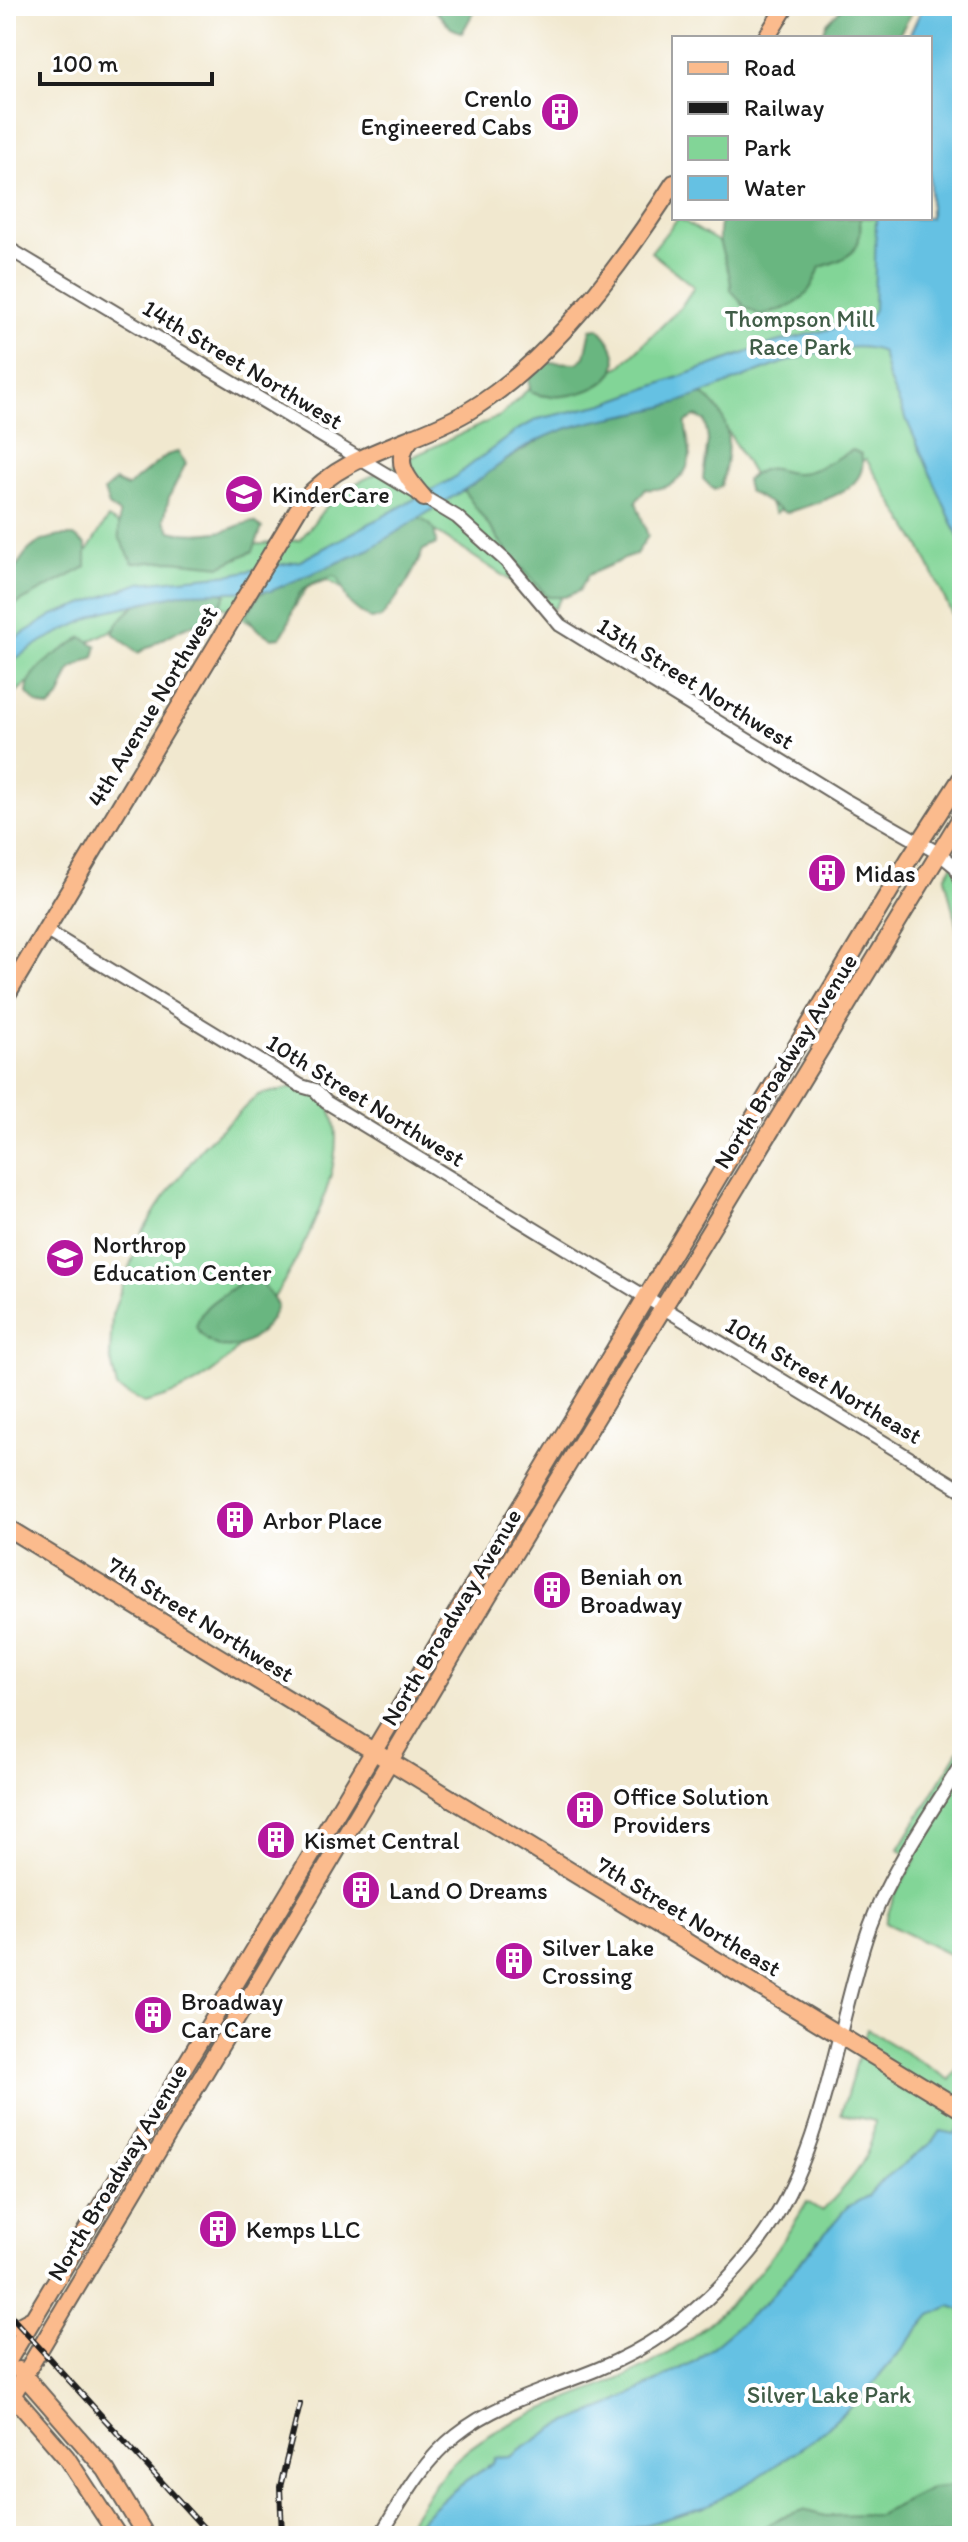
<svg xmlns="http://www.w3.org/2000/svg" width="968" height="2542" font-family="Itim,sans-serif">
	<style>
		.green { fill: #82d597; stroke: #4f785a; stroke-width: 2 }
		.forest { fill: #69b680; stroke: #42694e; stroke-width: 2 }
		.water { fill: #65c1e3; stroke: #406e80; stroke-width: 2 }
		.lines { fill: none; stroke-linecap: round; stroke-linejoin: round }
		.minor-casing { stroke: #67635b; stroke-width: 16 }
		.major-casing { stroke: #67635b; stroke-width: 20 }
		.minor { stroke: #fff; stroke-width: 12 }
		.major { stroke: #fbbb8d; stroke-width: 16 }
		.rail-casing { stroke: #1c1c1c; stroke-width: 6 }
		.rail { stroke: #fff; stroke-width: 3; stroke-dasharray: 9; stroke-linecap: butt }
		.labels { text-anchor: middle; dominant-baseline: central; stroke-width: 8; stroke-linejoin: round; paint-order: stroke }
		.poi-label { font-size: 24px; fill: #1c1c1c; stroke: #fff; text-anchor: start }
		.park-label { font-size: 24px; fill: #405d47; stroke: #fff }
		.street-label { font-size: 24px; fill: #1c1c1c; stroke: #fff }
	</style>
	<rect width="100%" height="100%" fill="#fff"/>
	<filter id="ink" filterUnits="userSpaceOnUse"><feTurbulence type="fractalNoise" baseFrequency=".0125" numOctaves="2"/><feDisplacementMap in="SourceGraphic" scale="16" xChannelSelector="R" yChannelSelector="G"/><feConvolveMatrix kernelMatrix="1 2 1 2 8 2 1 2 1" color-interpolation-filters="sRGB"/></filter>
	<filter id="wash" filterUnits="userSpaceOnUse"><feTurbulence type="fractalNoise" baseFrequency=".006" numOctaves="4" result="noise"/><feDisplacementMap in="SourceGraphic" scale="32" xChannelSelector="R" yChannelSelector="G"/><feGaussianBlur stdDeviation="1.8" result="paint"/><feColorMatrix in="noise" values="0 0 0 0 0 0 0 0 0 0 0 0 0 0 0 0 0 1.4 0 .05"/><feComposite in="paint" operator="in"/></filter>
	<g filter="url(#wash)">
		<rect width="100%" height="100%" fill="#f1e8cf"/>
		<path class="green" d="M678 218 721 243 736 218H917L962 449V636L922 550 866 459 775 513 710 400 675 410 554 609 427 526 377 610 328 580 308 586 291 613 266 598 251 623 209 598C131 614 65 648 6 701V605L81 561 108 518 154 545 215 549 300 540 325 508 352 485 500 416 554 365 576 387 621 366 680 308 694 287 651 252Z
			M962 850V949L945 877Z
			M301 1086C309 1091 321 1096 326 1103 368 1157 267 1323 225 1361 201 1384 176 1395 144 1403L117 1388 110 1356 112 1315 141 1235 158 1206 204 1145 258 1095Z
			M962 1745V1961L885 1923 894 1896 916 1859 899 1849Z
			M867 2029 950 2080 962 2061V2536H400C418 2509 434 2481 458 2458 510 2410 598 2396 659 2359 723 2321 770 2266 807 2202L822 2211C849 2183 871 2162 875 2121L841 2114Z"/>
		<path class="forest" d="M431 6H477L462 33 451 28Z
			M844 6H916L897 38H821L827 23Z
			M722 218H860C863 251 851 258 820 267 808 302 795 306 761 316L744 306 731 290C732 264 711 244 722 218Z
			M598 328C655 384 559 407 531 392L528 380 545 362 577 363 585 357 591 329Z
			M698 392C735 413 731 449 721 486L714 490 703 479 708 440 705 421 696 416 686 422C685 434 690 443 690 454 688 480 667 491 645 489L636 502 648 536 636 554 588 575 579 591 565 597H548L510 555 461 487 568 423Z
			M853 450 861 454C873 492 811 504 786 513L748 491 746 480C775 456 777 478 806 472 823 468 837 457 853 450Z
			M178 452 186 463 169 497 164 520 171 531C186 535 208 534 224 531 236 528 242 522 255 522L262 528 253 551 221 566 172 561 133 563 119 537V513L109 506 104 491 115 481 127 487 167 455Z
			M412 516C429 522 436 524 436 544L423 550C412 579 400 594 381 618L370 619C363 614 353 608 348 601 342 592 344 583 335 576 283 589 303 603 281 637L271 638 257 629 246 615 260 594Z
			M61 536H74L86 545V567L9 608 6 581 11 579C22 553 33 540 61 536Z
			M214 587 226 595 210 619 183 628 138 653 113 633C130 593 177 591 214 587Z
			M82 637 97 646 94 657 71 669 59 698 49 708 37 704 27 693C27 667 63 651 82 637Z
			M255 1271 277 1305C265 1342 221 1367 196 1327 204 1296 232 1297 247 1272Z
			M962 2485V2536H750L784 2516 803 2510 825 2516 879 2515 932 2488Z"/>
		<path class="water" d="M923 6H962V180L950 254 962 328V545L888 378 882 352C835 330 723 390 673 404 628 418 582 418 539 440 515 451 495 469 473 484 439 506 404 527 370 549L271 591 184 593 103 612 44 640 6 665V644L53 615 140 583 232 574 300 561 452 479 517 430 538 419 604 404 773 343 868 320 874 309 876 218H930V38H908Z
			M962 2124V2310L950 2306 931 2315 860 2399 814 2439 757 2478 705 2507 608 2536H409C430 2503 464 2483 494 2462L495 2458 510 2457 554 2428 611 2405 697 2360 766 2302 847 2207 868 2196 880 2182 934 2141 941 2131 954 2134Z"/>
	</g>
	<g filter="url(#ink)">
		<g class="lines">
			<g class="minor-casing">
				<path id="minor" d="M6 247 457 517 506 561 560 625 845 800 940 854 956 867 962 883
					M45 930 301 1086 315 1090 326 1102 962 1490
					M380 2536C402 2500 422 2462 456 2435 497 2402 550 2389 598 2369 658 2345 709 2303 750 2253 826 2162 832 2034 870 1926 891 1869 930 1815 962 1763"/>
			</g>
			<g class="major-casing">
				<path id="major" d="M766 38 786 6
					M414 436C390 458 406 478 424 498
					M6 996 303 501C346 451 413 444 467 412 550 363 623 263 674 183
					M6 1527 962 2110
					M6 2327 19 2326 34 2318
					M6 2364 909 859 962 777
					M19 2370 106 2470 146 2536
					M6 2388 66 2457 118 2536
					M6 2406 488 1596 962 816"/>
			</g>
			<use href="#minor" class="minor"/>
			<use href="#major" class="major"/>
			<g class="rail-casing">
				<path id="rail" d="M6 2311 211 2536
					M282 2536 280 2487 300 2404"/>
			</g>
			<use href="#rail" class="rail"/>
		</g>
	</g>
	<defs>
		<g id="building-disc" transform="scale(2)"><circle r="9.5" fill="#b5179e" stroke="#fff"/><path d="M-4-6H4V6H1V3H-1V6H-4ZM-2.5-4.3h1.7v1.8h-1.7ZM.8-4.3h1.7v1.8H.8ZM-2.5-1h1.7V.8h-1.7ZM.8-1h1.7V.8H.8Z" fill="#fff"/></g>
		<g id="school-disc" transform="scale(2)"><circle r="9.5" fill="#b5179e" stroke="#fff"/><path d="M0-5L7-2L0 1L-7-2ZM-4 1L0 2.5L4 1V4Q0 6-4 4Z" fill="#fff"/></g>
	</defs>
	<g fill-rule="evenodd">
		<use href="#building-disc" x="560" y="112"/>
		<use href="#school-disc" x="244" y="494"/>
		<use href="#building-disc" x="827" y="873"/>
		<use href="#school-disc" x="65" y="1258"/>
		<use href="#building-disc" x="235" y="1520"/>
		<use href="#building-disc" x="552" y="1590"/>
		<use href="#building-disc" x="585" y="1810"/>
		<use href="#building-disc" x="276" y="1840"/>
		<use href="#building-disc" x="361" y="1890"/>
		<use href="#building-disc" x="514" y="1961"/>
		<use href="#building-disc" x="153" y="2015"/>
		<use href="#building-disc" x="218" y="2229"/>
	</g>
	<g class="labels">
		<g class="poi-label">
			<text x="532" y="98" text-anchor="end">Crenlo<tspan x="532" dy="28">Engineered Cabs</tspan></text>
			<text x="272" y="494">KinderCare</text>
			<text x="855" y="873">Midas</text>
			<text x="93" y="1244">Northrop<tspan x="93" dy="28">Education Center</tspan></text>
			<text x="263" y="1520">Arbor Place</text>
			<text x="580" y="1576">Beniah on<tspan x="580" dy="28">Broadway</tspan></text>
			<text x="613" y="1796">Office Solution<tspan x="613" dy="28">Providers</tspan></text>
			<text x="304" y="1840">Kismet Central</text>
			<text x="389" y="1890">Land O Dreams</text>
			<text x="542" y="1947">Silver Lake<tspan x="542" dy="28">Crossing</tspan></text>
			<text x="181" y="2001">Broadway<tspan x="181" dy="28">Car Care</tspan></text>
			<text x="246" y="2229">Kemps LLC</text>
		</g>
		<g class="park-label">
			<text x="800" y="318">Thompson Mill<tspan x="800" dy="28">Race Park</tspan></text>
			<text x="829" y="2394">Silver Lake Park</text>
		</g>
		<g class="street-label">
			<text transform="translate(243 364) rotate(31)">14th Street Northwest</text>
			<text transform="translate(696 683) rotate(32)">13th Street Northwest</text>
			<text transform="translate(152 706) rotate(-59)">4th Avenue Northwest</text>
			<text transform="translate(785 1061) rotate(-58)">North Broadway Avenue</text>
			<text transform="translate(366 1100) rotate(32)">10th Street Northwest</text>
			<text transform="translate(824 1380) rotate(31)">10th Street Northeast</text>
			<text transform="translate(451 1617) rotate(-59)">North Broadway Avenue</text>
			<text transform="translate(201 1619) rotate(32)">7th Street Northwest</text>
			<text transform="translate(689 1916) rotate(31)">7th Street Northeast</text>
			<text transform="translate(117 2172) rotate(-59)">North Broadway Avenue</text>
		</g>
	</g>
	<rect width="968" height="2542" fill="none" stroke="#fff" stroke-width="32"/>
	<rect x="672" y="36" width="260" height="184" fill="#ffffff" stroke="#a4a4a4" stroke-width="2"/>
	<rect x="688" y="62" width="40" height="12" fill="#fbbb8d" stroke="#a4a4a4" stroke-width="2"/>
	<text x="744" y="76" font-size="24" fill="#1c1c1c">Road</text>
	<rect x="688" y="102" width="40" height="12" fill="#1c1c1c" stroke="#a4a4a4" stroke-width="2"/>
	<text x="744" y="116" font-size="24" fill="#1c1c1c">Railway</text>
	<rect x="688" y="136" width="40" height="24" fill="#82d597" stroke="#a4a4a4" stroke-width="2"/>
	<text x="744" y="156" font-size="24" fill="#1c1c1c">Park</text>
	<rect x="688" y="176" width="40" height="24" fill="#65c1e3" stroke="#a4a4a4" stroke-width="2"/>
	<text x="744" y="196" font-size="24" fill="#1c1c1c">Water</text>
	<path d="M40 72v12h172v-12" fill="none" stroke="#1c1c1c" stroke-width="4"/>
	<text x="52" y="72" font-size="24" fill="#1c1c1c" stroke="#ffffff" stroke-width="6" paint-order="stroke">100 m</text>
</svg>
